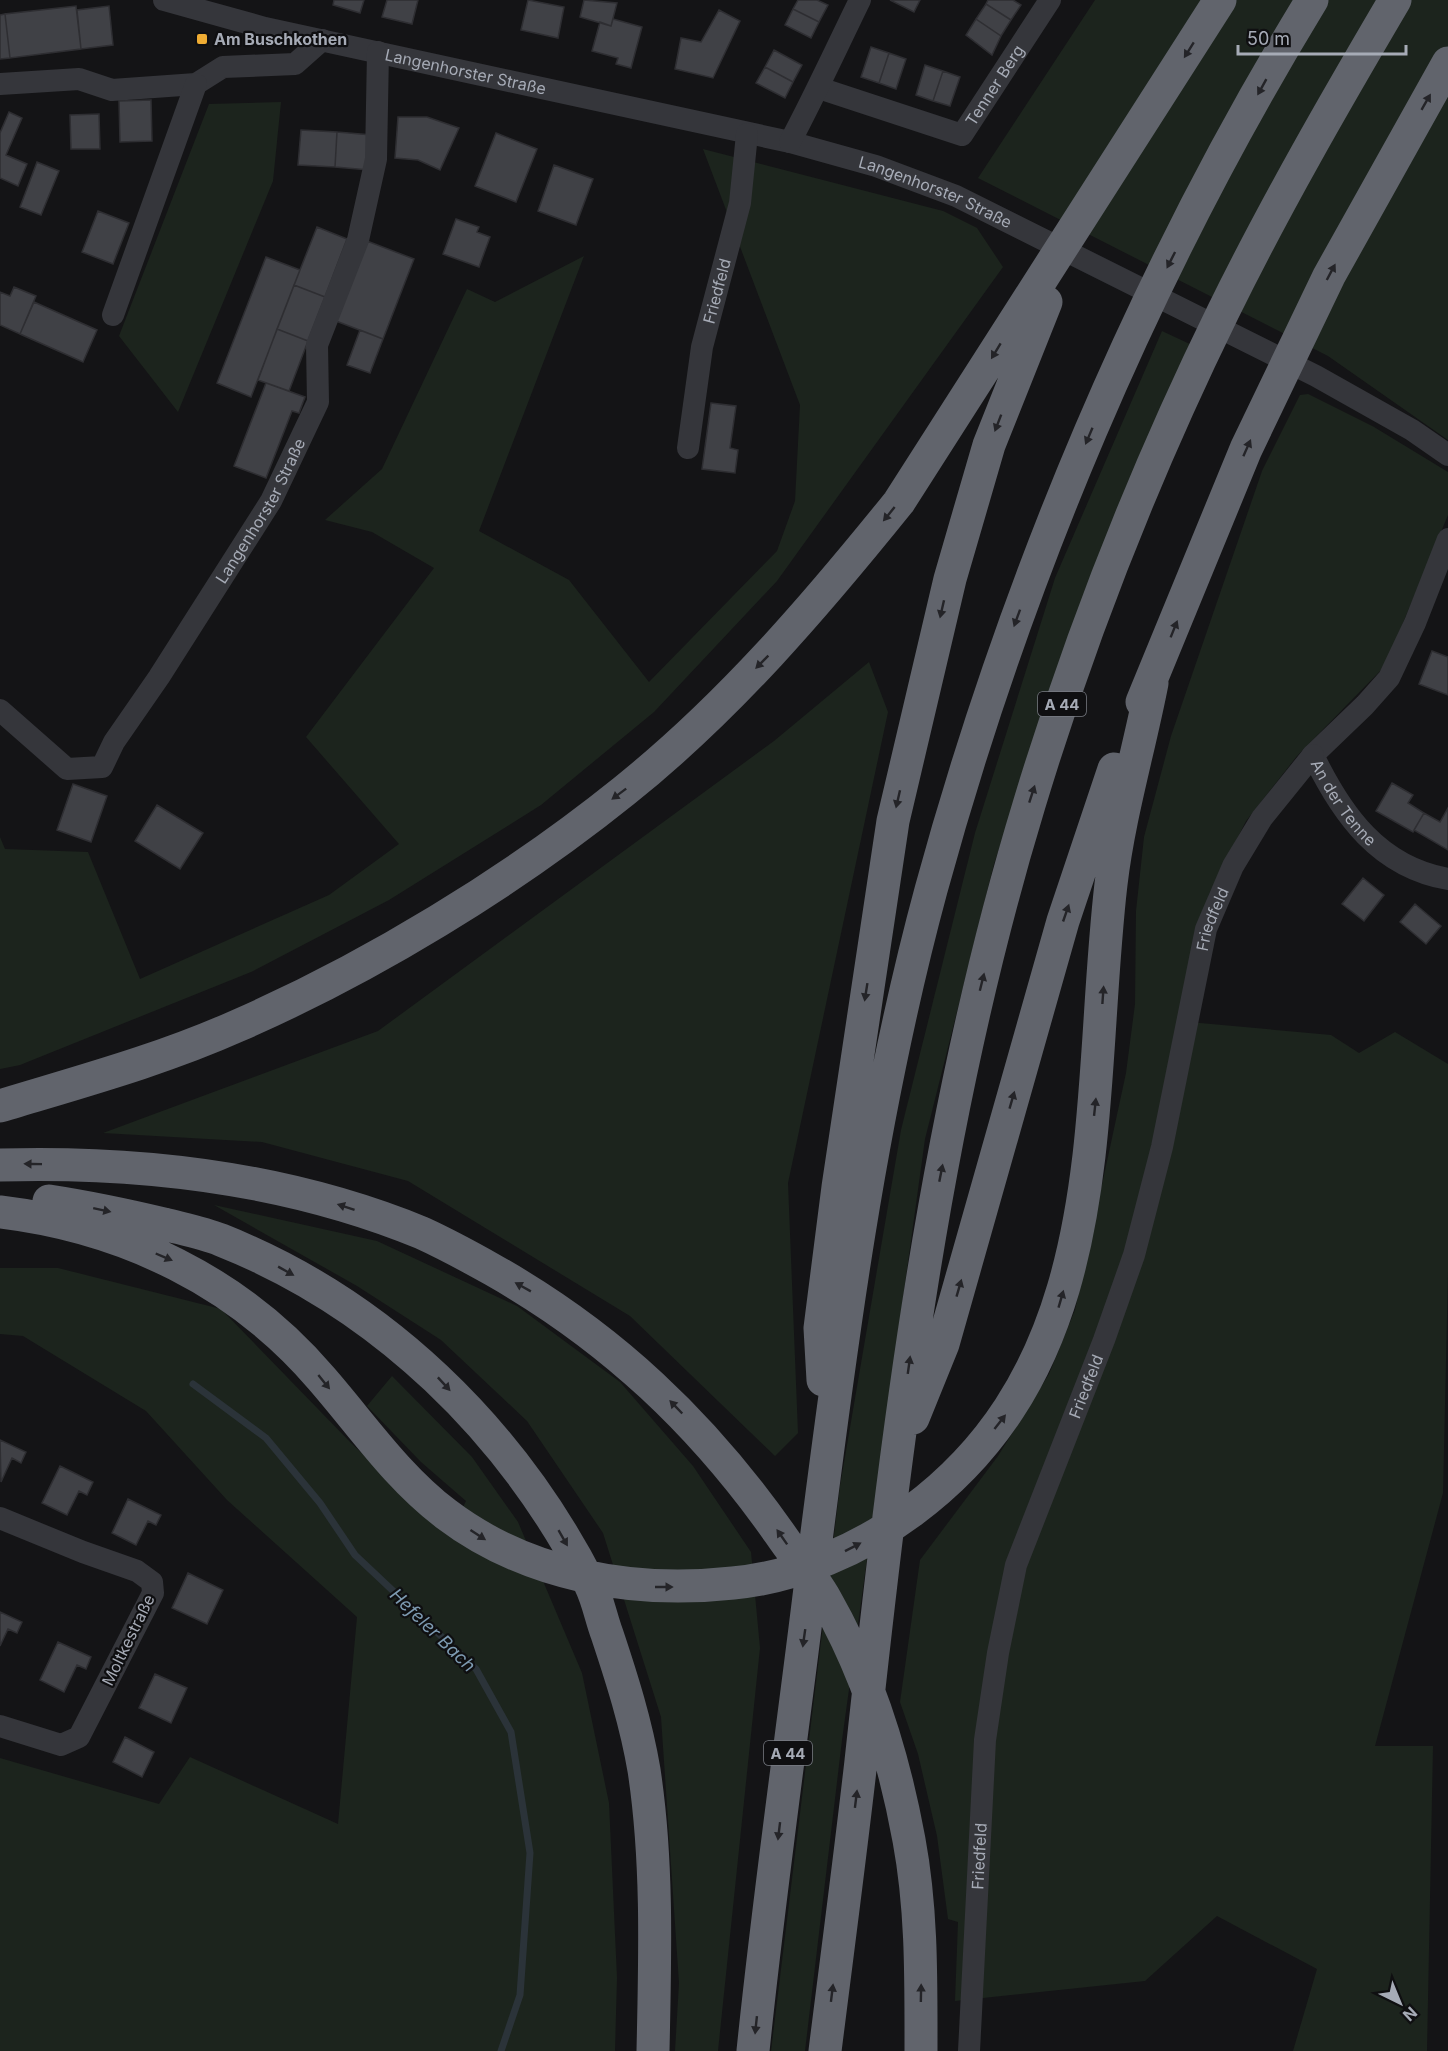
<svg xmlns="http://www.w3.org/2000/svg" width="1448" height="2051" font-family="Inter,sans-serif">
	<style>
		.green { fill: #1c241d }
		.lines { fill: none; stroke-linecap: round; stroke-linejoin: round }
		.stream { stroke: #2b3339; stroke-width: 7 }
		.building { fill: #404146; stroke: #2e2e32; stroke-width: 1.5 }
		.minor { stroke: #35363b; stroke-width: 22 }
		.highway { stroke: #61646c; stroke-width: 33 }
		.oneway { fill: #242428 }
		.poi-dot { fill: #efac33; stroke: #0f0f11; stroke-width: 2 }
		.labels { text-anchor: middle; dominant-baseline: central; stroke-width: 4.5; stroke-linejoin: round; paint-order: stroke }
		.shield { fill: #0f0f11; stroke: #797c84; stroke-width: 1.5 }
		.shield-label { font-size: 15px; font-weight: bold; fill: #a6abb6 }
		.poi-label { font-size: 16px; font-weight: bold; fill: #a6abb6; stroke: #0f0f11; text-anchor: start }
		.street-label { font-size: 16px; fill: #a6abb6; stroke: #0f0f11 }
		.water-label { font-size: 18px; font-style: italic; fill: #7d9ab1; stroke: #0f0f11 }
	</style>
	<rect width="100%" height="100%" fill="#141416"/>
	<path class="green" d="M1095 0H1448V440L1328 356 978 178Z
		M281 102 273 181 178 412 119 336 209 104Z
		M703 149 943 211 977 228 1003 267 777 581 654 712 541 805 389 900 251 972 20 1065 0 1069V837L5 849 88 852 140 979 329 895 399 844 306 737 434 568 372 532 325 520 382 469 467 289 495 302 584 256 479 531 569 580 649 682 777 551 795 501 800 405Z
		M1162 331 1194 346 1066 647 994 864 925 1139 842 1740 805 2051H771L840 1486 901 1130 975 833 1055 578Z
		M1308 394 1374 427 1448 472V515L1385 666 1297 756 1246 821 1209 894 1178 1021 1331 1035 1359 1053 1395 1032 1448 1064V1272L1443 1493 1375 1746H1433L1427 2051H1293L1317 1969 1217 1916 1145 1981 955 2001 958 1922 948 1919 937 1836 918 1754 900 1702 920 1560 998 1456 1049 1374 1075 1310 1126 1073 1135 1004 1136 911 1144 837 1171 736 1262 471 1300 395Z
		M869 662 888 712 788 1183 798 1433 775 1456 630 1316 408 1181 262 1142 103 1133 378 1031 774 741Z
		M214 1205 377 1241 517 1306 620 1382 693 1466 751 1552 760 1648 718 2051H675L679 1983 661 1717 603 1533 527 1421 441 1340 357 1286Z
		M0 1268H58L221 1309 351 1443 449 1536 466 1501 421 1462 367 1406 392 1376 472 1457 518 1522 582 1673 609 1803 617 1978 615 2051H0V1758L159 1804 190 1757 338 1824 357 1617 227 1500 146 1411 23 1336 0 1334Z"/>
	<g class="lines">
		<path class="stream" d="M193 1384 266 1438 320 1503 355 1555 476 1669 511 1732 530 1853 520 1995 501 2051"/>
	</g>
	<path class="building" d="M334 0H364L360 13 333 5Z
		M387 0H418L412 24 382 17Z
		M528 0 564 7 558 38 521 30Z
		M584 0 617 3 611 26 580 17Z
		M798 0H817L828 5 819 22 793 9Z
		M890 0H920L914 12Z
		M988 0H1013L1021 5 1011 20 986 4Z
		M986 4 1011 20 1001 36 976 19Z
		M76 6 81 49 10 58 5 14Z
		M109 6 113 45 81 49 77 10Z
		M793 9 819 22 811 38 785 25Z
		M719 10 740 21 713 78 675 69 681 38 701 42Z
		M5 14 10 58 0 59V15Z
		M613 19 642 27 631 68 616 64 618 58 592 51 600 22 611 26Z
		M976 19 1001 36 992 55 966 35Z
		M871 47 889 53 879 83 861 77Z
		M774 50 802 65 793 82 765 67Z
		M889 53 906 59 896 89 879 83Z
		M925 65 943 71 933 101 916 95Z
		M765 67 793 82 785 98 756 83Z
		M943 71 960 77 950 106 933 101Z
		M151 100 152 141 120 142 119 101Z
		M9 112 22 118 6 155 27 164 18 186 0 178V133Z
		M99 114 100 149H71L70 115Z
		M398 117H427L459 128 440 170 418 160 395 158Z
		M301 130 337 132 335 167 298 165Z
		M337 132 372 135 369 170 335 167Z
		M496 133 537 149 516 202 475 186Z
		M37 162 59 171 41 215 20 207Z
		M554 165 593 179 576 225 538 211Z
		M98 211 129 223 113 264 82 252Z
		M456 219 479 227 477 232 490 237 479 267 443 254Z
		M317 227 347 239 325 297 294 285Z
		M367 241 414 259 383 339 336 321Z
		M266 257 300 270 251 397 217 383Z
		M294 285 325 297 308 341 277 329Z
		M14 287 36 296 20 334 0 325V292L10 296Z
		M34 302 97 330 83 362 20 334Z
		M277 329 308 341 289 391 258 380Z
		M360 330 383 339 370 373 347 365Z
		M266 383 305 397 299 413 292 411 266 478 234 466Z
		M711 403 736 406 730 448 738 450 735 473 702 469Z
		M1432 651 1448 657V695L1419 684Z
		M1392 783 1413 795 1408 803 1424 813 1413 832 1376 811Z
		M73 784 107 796 91 842 57 830Z
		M157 805 203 833 180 869 135 841Z
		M1448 808V850L1414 830 1424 813 1440 822Z
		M1363 878 1384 895 1364 921 1342 904Z
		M1415 904 1441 926 1426 944 1400 922Z
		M0 1440 26 1452 21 1463 12 1458 1 1482Z
		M60 1466 93 1482 87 1495 79 1491 67 1515 42 1503Z
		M128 1499 161 1515 156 1525 148 1521 136 1545 112 1533Z
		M188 1573 223 1590 207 1624 172 1608Z
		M0 1612 22 1622 17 1633 8 1629 0 1646Z
		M58 1642 91 1657 86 1669 77 1665 64 1692 40 1680Z
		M155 1674 187 1688 171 1723 139 1708Z
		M125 1737 154 1752 142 1777 113 1762Z"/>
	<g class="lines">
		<g class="minor">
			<path id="s1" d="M164 0 265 28 790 142 876 166 956 196 1316 376 1412 430 1448 455"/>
			<path d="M0 84 79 79 112 90 196 84 223 67 295 64 322 40"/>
			<path id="s2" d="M819 88 962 135 1050 0"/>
			<path d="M790 142C815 95 837 47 860 0"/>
			<path d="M113 315 196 84"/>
			<path id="s3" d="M688 448 702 347 740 203 747 134"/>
			<path id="s4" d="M1448 539 1415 623 1389 678 1365 705 1313 755C1342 815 1379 867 1448 879"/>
			<path id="s5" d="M0 710 67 769 102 767 114 742 159 677 271 501 318 402 317 345 358 240 376 159 378 52"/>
			<path d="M0 1518 83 1552 137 1571 152 1582 153 1593 79 1737 61 1745 0 1726"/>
			<path id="s6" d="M969 2051 985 1740 998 1653 1016 1565 1104 1340 1134 1255 1162 1147 1206 929 1233 866 1262 818 1313 755"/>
		</g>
		<path class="highway" d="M1142 702 1246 449 1329 276 1448 63
			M0 1106C79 1082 161 1060 237 1026 370 968 511 882 624 791 728 708 816 605 899 502L1220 0
			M0 1165C143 1161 288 1178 422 1233 446 1244 470 1257 493 1270 611 1337 702 1423 780 1534 795 1556 813 1577 826 1600 867 1672 894 1758 909 1840 922 1910 921 1980 921 2051
			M49 1201C88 1207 126 1215 164 1224 183 1229 203 1233 221 1240 382 1304 511 1430 590 1584 598 1600 601 1618 607 1634 622 1679 636 1723 644 1770 658 1862 655 1958 653 2051
			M0 1212C125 1227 239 1282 321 1378 362 1425 396 1476 446 1514 528 1576 633 1594 733 1583 797 1577 861 1549 912 1511 1117 1359 1085 1108 1111 884 1119 816 1139 750 1152 683
			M823 1380 820 1328 838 1187 893 821 950 579 989 445 1046 302
			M913 1418 943 1344 1063 921 1114 769
			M753 2051C769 1894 792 1737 811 1580 840 1349 870 1115 931 890 1016 579 1144 275 1312 0
			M825 2051C837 1955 850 1858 861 1761 896 1439 934 1116 1029 805 1080 636 1145 471 1223 312 1275 206 1335 102 1395 0"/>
	</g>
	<defs><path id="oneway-solid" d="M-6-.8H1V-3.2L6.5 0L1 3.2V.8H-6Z" transform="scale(1.5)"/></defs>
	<g class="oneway">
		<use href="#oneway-solid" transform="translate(1189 50) rotate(122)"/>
		<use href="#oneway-solid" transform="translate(1262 87) rotate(119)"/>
		<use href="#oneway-solid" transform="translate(1426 102) rotate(-60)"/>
		<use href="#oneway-solid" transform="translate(1171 260) rotate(117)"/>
		<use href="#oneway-solid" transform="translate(1331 272) rotate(-62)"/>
		<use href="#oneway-solid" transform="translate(996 351) rotate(121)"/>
		<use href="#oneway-solid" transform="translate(998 423) rotate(111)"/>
		<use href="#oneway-solid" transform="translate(1089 436) rotate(113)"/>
		<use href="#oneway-solid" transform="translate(1247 448) rotate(-66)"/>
		<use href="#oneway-solid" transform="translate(889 514) rotate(129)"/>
		<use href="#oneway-solid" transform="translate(942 609) rotate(103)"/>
		<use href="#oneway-solid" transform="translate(1017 618) rotate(110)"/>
		<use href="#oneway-solid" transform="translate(1174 629) rotate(-68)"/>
		<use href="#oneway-solid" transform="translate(762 662) rotate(135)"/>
		<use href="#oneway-solid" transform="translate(619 794) rotate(143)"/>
		<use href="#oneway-solid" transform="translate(1032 794) rotate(-72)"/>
		<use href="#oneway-solid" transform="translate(898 799) rotate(103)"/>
		<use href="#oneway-solid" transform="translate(1066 913) rotate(-71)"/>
		<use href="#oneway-solid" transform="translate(982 982) rotate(-76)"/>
		<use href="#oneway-solid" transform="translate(866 992) rotate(99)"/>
		<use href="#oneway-solid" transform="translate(1103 995) rotate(-86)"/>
		<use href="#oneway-solid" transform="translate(1012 1100) rotate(-74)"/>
		<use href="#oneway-solid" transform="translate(1095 1107) rotate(-84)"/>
		<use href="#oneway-solid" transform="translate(33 1164) rotate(-179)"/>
		<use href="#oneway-solid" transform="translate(941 1173) rotate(-79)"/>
		<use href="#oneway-solid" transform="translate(346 1207) rotate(-162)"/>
		<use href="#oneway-solid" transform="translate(102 1210) rotate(12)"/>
		<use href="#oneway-solid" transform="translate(164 1257) rotate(23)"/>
		<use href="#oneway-solid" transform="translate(286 1271) rotate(29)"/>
		<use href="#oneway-solid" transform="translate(523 1287) rotate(-151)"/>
		<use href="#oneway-solid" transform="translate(959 1288) rotate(-74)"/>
		<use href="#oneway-solid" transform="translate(1061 1299) rotate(-74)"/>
		<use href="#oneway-solid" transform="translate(909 1365) rotate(-82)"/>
		<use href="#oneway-solid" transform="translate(324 1382) rotate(51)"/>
		<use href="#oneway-solid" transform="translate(444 1384) rotate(47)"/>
		<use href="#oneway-solid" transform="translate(676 1407) rotate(-134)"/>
		<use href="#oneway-solid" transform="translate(1000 1422) rotate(-52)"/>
		<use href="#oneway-solid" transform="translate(478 1535) rotate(33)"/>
		<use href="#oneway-solid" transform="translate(782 1537) rotate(-125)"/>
		<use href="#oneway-solid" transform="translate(563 1538) rotate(60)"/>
		<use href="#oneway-solid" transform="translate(853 1547) rotate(-27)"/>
		<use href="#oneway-solid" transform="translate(664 1587)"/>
		<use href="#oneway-solid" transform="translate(804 1638) rotate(98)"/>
		<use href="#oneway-solid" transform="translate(856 1799) rotate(-83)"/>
		<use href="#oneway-solid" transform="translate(779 1831) rotate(97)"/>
		<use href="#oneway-solid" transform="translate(832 1993) rotate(-83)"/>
		<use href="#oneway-solid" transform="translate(921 1993) rotate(-89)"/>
		<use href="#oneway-solid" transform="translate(756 2025) rotate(96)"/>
	</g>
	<rect class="poi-dot" x="196" y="33" width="12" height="12" rx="3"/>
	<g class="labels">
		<g class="shield">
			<rect x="1038" y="692" width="48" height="24" rx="4.5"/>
			<rect x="764" y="1741" width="48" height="24" rx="4.5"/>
		</g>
		<g class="shield-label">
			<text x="1062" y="704">A 44</text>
			<text x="788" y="1753">A 44</text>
		</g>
		<g class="poi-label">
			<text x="214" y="39">Am Buschkothen</text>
		</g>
		<g class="street-label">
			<text stroke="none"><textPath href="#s1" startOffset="310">Langenhorster Straße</textPath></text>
			<text stroke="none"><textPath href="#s2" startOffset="210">Tenner Berg</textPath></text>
			<text stroke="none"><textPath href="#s1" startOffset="796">Langenhorster Straße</textPath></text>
			<text stroke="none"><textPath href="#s3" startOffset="160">Friedfeld</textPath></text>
			<text stroke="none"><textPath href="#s5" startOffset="426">Langenhorster Straße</textPath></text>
			<text stroke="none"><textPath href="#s4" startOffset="316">An der Tenne</textPath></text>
			<text stroke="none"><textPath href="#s6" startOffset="1166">Friedfeld</textPath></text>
			<text stroke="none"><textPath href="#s6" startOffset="681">Friedfeld</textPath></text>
			<text transform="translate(128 1640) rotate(-64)">Moltkestraße</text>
			<text stroke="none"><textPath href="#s6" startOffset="195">Friedfeld</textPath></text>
		</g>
		<g class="water-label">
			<text transform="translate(433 1630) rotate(44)">Hefeler Bach</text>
		</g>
	</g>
	<g transform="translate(1400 2003) rotate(137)" stroke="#0f0f11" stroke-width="4.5" paint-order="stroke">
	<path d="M0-4.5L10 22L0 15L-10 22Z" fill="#a6abb6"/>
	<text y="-9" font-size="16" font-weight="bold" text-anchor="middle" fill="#a6abb6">N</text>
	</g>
	<path d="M1238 45v9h168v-9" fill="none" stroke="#a6abb6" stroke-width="3"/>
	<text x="1247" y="45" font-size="18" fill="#a6abb6" stroke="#0f0f11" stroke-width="4.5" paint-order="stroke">50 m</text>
</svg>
